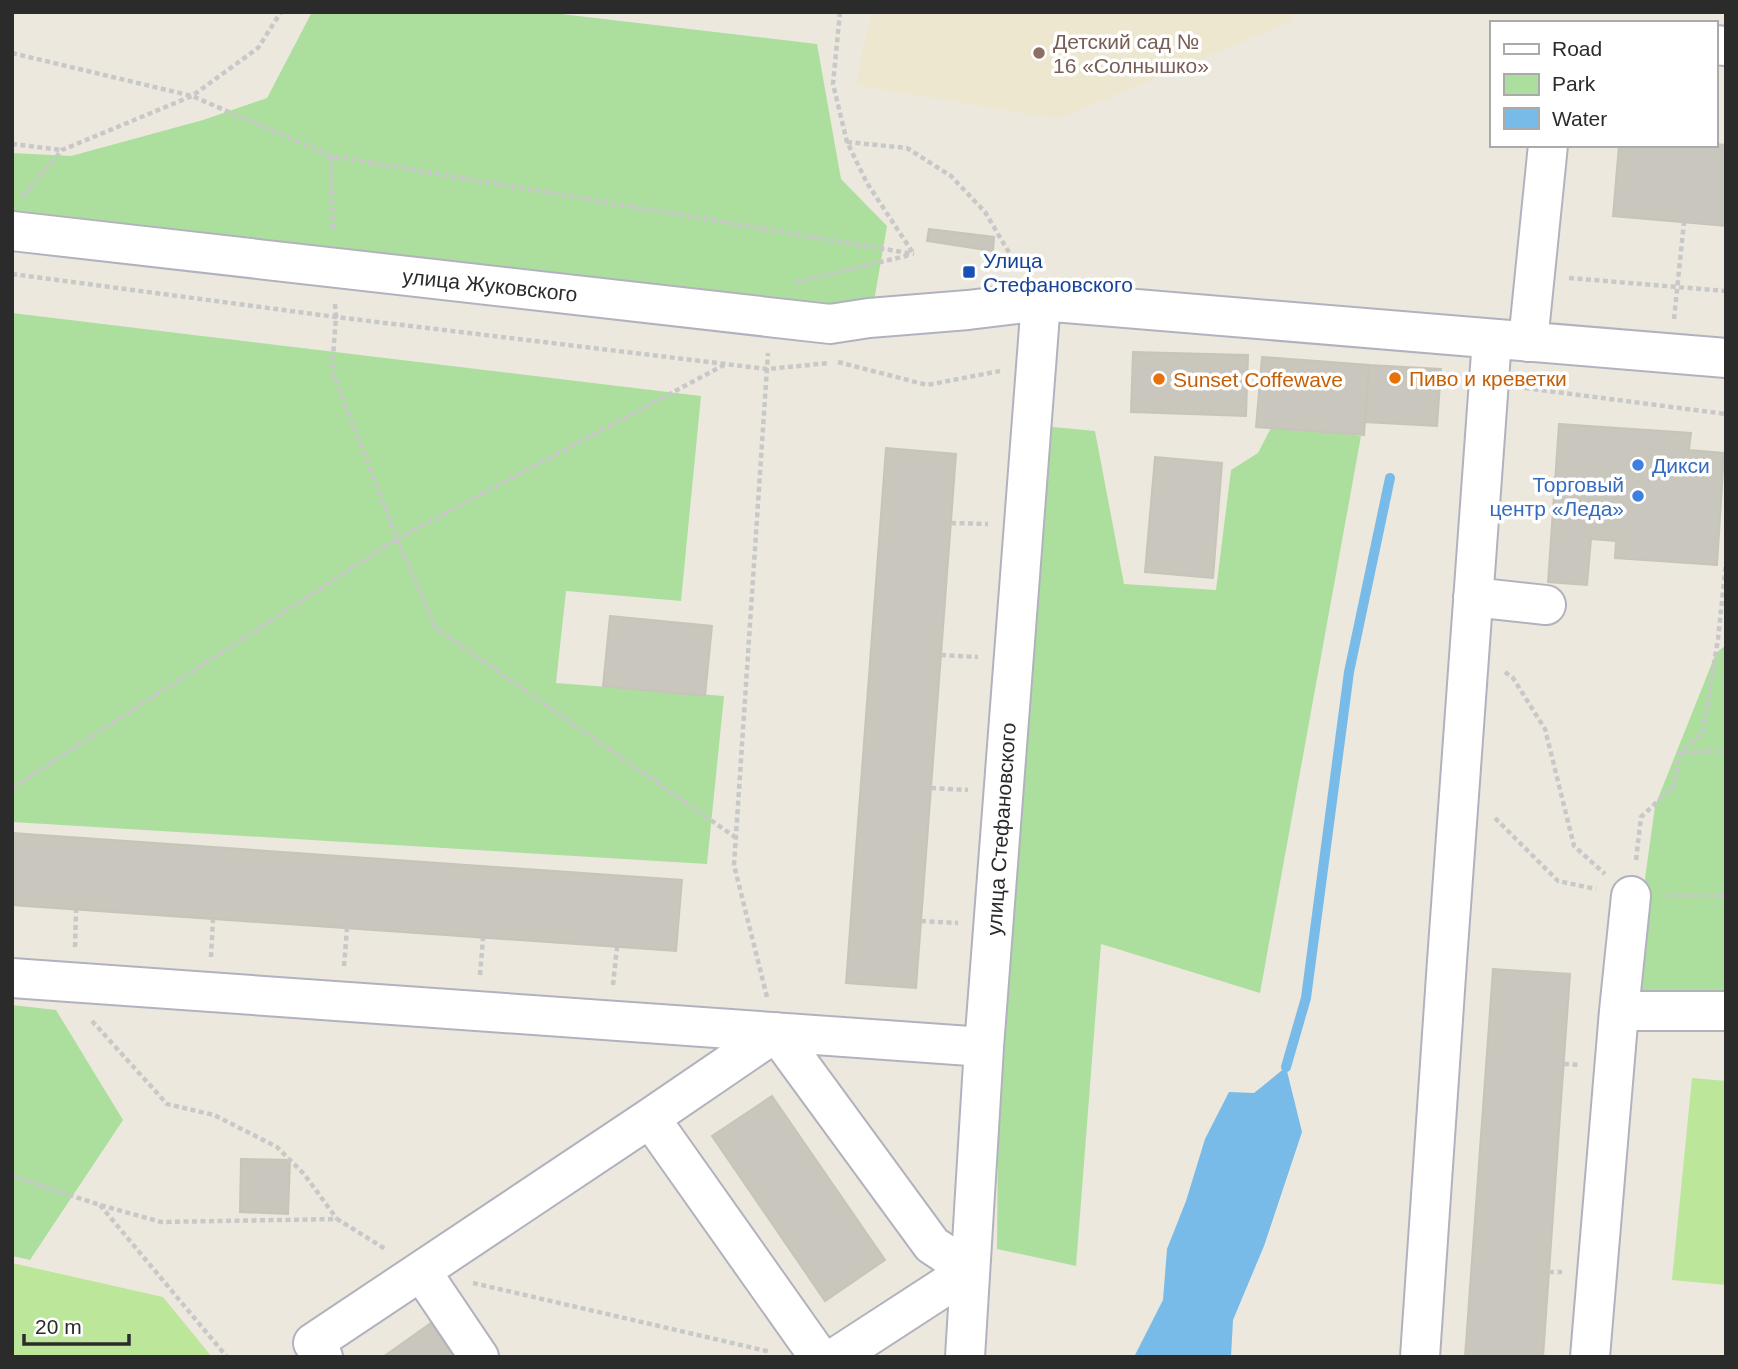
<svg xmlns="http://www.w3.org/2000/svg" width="1738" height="1369" font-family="Arial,sans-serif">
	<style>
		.education { fill: #ede7cf }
		.green { fill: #acdf9e }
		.pitch { fill: #bce69a }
		.water { fill: #78bbe8 }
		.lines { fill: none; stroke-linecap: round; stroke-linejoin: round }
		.stream { stroke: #78bbe8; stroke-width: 10 }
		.building { fill: #c8c6bd; stroke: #c7c4b8; stroke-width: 2 }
		.minor-casing { stroke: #b2b2be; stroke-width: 42 }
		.path { stroke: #c8c8c8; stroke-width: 4.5; stroke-dasharray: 5 3.5; stroke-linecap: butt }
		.minor { stroke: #fff; stroke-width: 38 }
		.education-dot { fill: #8d6e63; stroke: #fff; stroke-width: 2.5 }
		.transit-dot { fill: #1a4fb4; stroke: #fff; stroke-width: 2.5 }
		.food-dot { fill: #e8710a; stroke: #fff; stroke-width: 2.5 }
		.shop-dot { fill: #3f7fe0; stroke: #fff; stroke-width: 2.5 }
		.labels { text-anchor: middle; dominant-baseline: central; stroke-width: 7; stroke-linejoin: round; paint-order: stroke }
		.education-label { font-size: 21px; fill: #785e54; stroke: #fff; text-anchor: start }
		.transit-label { font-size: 21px; fill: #164399; stroke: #fff; text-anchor: start }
		.street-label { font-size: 21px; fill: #2b2b2b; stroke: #fff }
		.food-label { font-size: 21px; fill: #c56008; stroke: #fff; text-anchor: start }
		.shop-label { font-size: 21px; fill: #366cbe; stroke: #fff; text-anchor: start }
	</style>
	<rect width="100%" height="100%" fill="#ece8de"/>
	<path class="education" d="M872 12H1293L1292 21 1058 119 855 85Z"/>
	<path class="green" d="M312 12H544L817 44 841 179 887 226 873 307 831 315 12 220V153L71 156 203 120 267 98Z
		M12 313 701 396 681 601 566 591 556 683 724 696 707 864 12 822Z
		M1273 424 1361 436 1260 993 1101 944 1076 1266 997 1249 999 1016 1043 426 1095 431 1124 584 1216 590 1231 470 1258 453Z
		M1726 645V1004L1628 1002 1655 806 1716 653Z
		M12 1005 56 1010 123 1120 30 1260 12 1256Z"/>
	<path class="pitch" d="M1692 1078 1726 1081V1285L1672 1280Z
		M12 1263 163 1297 212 1357H12Z"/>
	<path class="water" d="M1286 1067 1302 1132 1264 1246 1233 1320 1231 1357H1134L1163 1300 1167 1249 1186 1201 1205 1139 1229 1092 1254 1093Z"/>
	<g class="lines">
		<path class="stream" d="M1286 1067 1306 998 1349 672 1390 478"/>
	</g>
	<path class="building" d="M1715 144 1726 145V226L1613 216 1619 145H1715Z
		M929 229 994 237 993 251 927 241Z
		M1133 352 1248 355 1246 416 1131 412Z
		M1262 357 1369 365 1364 435 1256 427Z
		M1369 365 1441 369 1437 426 1365 422Z
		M1559 424 1691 433 1689 450 1724 453 1717 565 1615 558 1616 541 1591 539 1587 585 1548 582Z
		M886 448 956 454 916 988 846 983Z
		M1155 457 1222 463 1213 578 1145 572Z
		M610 616 712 626 705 696 603 686Z
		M12 833 682 880 676 951 12 905Z
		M1493 969 1570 974 1543 1357H1465Z
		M772 1096 885 1260 825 1301 712 1136Z
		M241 1159 290 1160 288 1214 240 1212Z
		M431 1323 454 1357H383Z"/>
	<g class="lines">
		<g class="minor-casing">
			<path id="minor" d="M1715 45 1726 46
				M12 231 830 324 869 318 968 310 1041 301 1726 358
				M1528 342 1548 145
				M1473 597 1546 605
				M12 978 984 1047
				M1619 1011 1631 896
				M650 1118 819 1357
				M421 1271 479 1357
				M323 1357 313 1343 650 1118 776 1032 932 1245 970 1270 836 1357
				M965 1357 984 1047 1041 301
				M1420 1357 1447 961 1492 339
				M1590 1357 1619 1011H1726"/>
		</g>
		<path class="path" d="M840 12 833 84 847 142 867 183 913 253
			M12 53 192 96 331 156 914 254
			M847 142 907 148 951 176 985 212 1017 266
			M12 144 62 150
			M331 156 333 232
			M23 196 62 150 192 96 258 48 281 12
			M12 274 336 317 767 369 830 363
			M1569 278 1726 291
			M796 282 910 255
			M335 304 336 317 332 370 397 539 436 628 735 837
			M1674 319 1684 222
			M838 362 927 385 1000 371
			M1525 388 1726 414
			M951 523 988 524
			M941 655 978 657
			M1505 672 1513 678 1545 729 1574 846 1605 874
			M1681 753 1726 751
			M12 788 397 539 724 365
			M931 788 968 790
			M1495 818 1558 881 1596 889
			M1636 860 1641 817 1673 787 1680 753 1703 732 1718 639 1726 563
			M1667 896 1726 895
			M921 921 958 923
			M75 947 76 910
			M211 957 213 919
			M344 966 347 928
			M480 975 483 938
			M613 985 617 947
			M767 997 734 865 768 353
			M92 1021 167 1104 214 1115 277 1147 304 1174 337 1219
			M1564 1064 1580 1065
			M12 1176 100 1205 161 1222 337 1219 387 1250
			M100 1205 227 1357
			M1549 1272H1562
			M473 1283 771 1352"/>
		<use href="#minor" class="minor"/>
	</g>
	<circle class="education-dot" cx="1039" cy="53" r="7"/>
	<rect class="transit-dot" x="962" y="265" width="14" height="14" rx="3.5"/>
	<g class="food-dot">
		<circle cx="1395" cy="378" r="7"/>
		<circle cx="1159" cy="379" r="7"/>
	</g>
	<g class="shop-dot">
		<circle cx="1638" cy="465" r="7"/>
		<circle cx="1638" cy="496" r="7"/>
	</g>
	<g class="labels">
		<g class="education-label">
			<text x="1053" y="41">Детский сад №<tspan x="1053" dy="24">16 «Солнышко»</tspan></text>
		</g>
		<g class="transit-label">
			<text x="983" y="260">Улица<tspan x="983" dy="24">Стефановского</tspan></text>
		</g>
		<g class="street-label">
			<text transform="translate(490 285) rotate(6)">улица Жуковского</text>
			<text transform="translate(1001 829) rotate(-86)">улица Стефановского</text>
		</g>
		<g class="food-label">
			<text x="1409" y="378">Пиво и креветки</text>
			<text x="1173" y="379">Sunset Coffewave</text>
		</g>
		<g class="shop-label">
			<text x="1652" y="465">Дикси</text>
			<text x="1624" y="484" text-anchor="end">Торговый<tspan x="1624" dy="24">центр «Леда»</tspan></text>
		</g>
	</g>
	<rect width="1738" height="1369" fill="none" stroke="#2b2b2b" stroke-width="28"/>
	<rect x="1490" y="21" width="228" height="126" fill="#ffffff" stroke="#aaaaaa" stroke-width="2"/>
	<rect x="1504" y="44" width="35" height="10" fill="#ffffff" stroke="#aaaaaa" stroke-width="2"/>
	<text x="1552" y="56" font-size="21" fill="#2b2b2b">Road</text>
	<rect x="1504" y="74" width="35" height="21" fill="#acdf9e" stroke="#aaaaaa" stroke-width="2"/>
	<text x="1552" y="91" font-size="21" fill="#2b2b2b">Park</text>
	<rect x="1504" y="108" width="35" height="21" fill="#78bbe8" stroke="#aaaaaa" stroke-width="2"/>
	<text x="1552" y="126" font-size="21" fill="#2b2b2b">Water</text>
	<path d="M24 1334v10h105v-10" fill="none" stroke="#2b2b2b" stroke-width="3.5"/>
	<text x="35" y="1334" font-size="21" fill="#2b2b2b" stroke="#ffffff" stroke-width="5" paint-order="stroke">20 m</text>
</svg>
